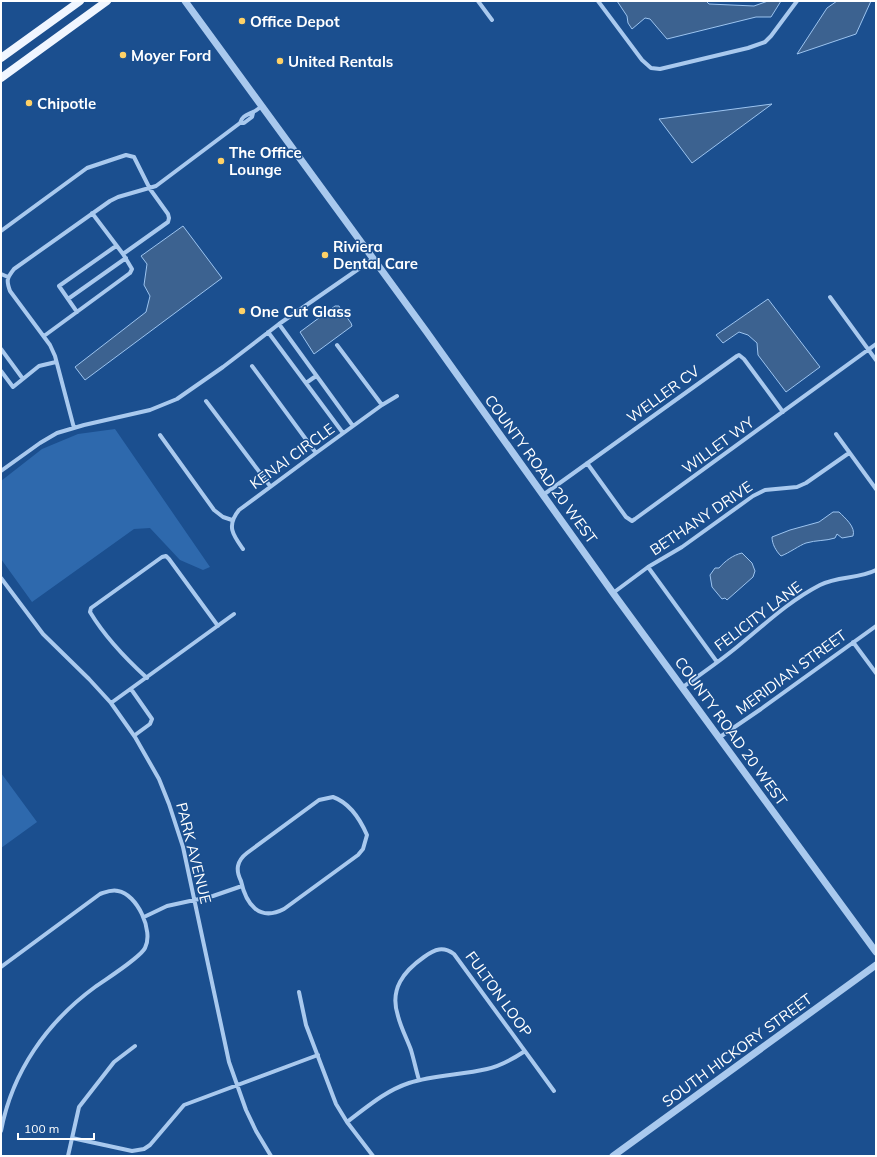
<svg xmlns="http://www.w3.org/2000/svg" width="877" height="1157" font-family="Mulish,sans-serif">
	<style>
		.green { fill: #2e69ad }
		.water { fill: #3c6290; stroke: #9cc4f0 }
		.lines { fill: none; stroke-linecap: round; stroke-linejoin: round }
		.minor { stroke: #a9c9ee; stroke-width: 4 }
		.tertiary { stroke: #a9c9ee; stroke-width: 7 }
		.primary { stroke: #f0f6ff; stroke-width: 8 }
		.poi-dot { fill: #ffd166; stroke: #1b4f8f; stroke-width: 1.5 }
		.labels { text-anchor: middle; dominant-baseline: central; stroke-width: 3; stroke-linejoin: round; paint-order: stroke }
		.poi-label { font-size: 15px; font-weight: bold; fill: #fff; stroke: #1b4f8f; text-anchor: start }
		.street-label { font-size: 15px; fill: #fff; stroke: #1b4f8f }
	</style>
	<rect width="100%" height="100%" fill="#1b4f8f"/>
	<path class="green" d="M115 429 210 567 203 570 180 560 150 528 134 529 32 602 1 559V481L42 449 78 434Z
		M1 773 37 822 1 848Z"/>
	<path class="water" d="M617 1H706L709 4 754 6 768 1H781L771 17H756L667 39 650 19 645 18 632 29 628 23 627 16Z
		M837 1H871L856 34 797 54 827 8Z
		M772 104 692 163 659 119Z
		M183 226 222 278 85 380 75 367 146 312 150 296 144 285 147 264 141 256Z
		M768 299 820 367 786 392 758 355 757 343 748 335 739 332 723 343 716 335Z
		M335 306H339L340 308 351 323 352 326 314 354 300 332Z
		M833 512H839C845 518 856 527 853 536L842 538 837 534 835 538C826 541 816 540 806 543 800 545 789 553 781 556 776 551 772 544 772 537L790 530 819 522Z
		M742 553 752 563 755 571 753 577 727 600 725 598 722 599 712 587 710 575 715 568H719C725 561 733 555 742 553Z"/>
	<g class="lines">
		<path class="minor" d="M478 1 492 20
			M598 1 642 60 651 68 660 69 748 48 765 42 771 36 797 1
			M253 113 252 117 244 123H240C242 116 247 115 253 112 256 111 259 108 262 106
			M1 231 87 168 126 155 134 157 150 189 168 214 169 218 168 222 123 254 92 213
			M1 274 8 277
			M830 297 876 360
			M68 299 126 258
			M77 312 59 286 116 246
			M279 324 353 426
			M268 332 343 433
			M44 336 130 273 132 269 123 254
			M337 345 382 405
			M1 349 23 379
			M252 366 316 453
			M1 371 13 387 39 366 56 362
			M306 383 316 376
			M206 401 270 486
			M74 428 55 356 50 345 10 291C6 280 7 278 14 269L110 201 118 197 156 186 240 123
			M836 434 876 489
			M160 435 214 510 223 517 232 520
			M587 463 626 517 632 521 635 519 876 344
			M1 471 40 443 57 433 84 425 150 410 177 399 223 367 279 324 373 259
			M543 495 737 356 739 355 744 359 783 412
			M243 549C233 535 226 526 239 510L316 453 382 405 397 396
			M648 567 717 662
			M1 578 43 634 89 679 111 703 135 737 159 779 169 804 183 847 229 1062 246 1110 256 1131 271 1156
			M613 593 648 567 682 547 753 496 765 490 797 487 806 483 849 453
			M853 642 876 673
			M147 678C125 658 105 637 90 612L91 608 162 557 166 556 169 559 218 626
			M683 687C701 674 720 661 737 647 764 625 789 601 820 585 838 576 859 579 876 570
			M131 689 152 719 150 724 135 735
			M111 703 234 614
			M720 737 761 709 876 626
			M333 797C350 803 360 819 367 835L363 849 358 855 284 909C259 922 246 904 241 881 239 877 237 871 238 866 239 861 243 856 247 853L319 800Z
			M144 917 167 906 213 896 242 886
			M1 967 100 894C106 892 112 889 118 891 137 894 154 931 145 948 140 958 106 979 95 987 47 1022 12 1072 1 1131
			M299 992 306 1025 336 1104 347 1122 373 1156
			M419 1080C416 1070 414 1060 411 1050 407 1039 401 1028 398 1016 389 989 404 971 424 957 435 949 443 946 454 954L554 1091
			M347 1122C367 1107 385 1091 409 1083 434 1075 461 1075 487 1069 501 1066 513 1059 525 1051
			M72 1138 132 1151 144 1149 150 1145 184 1105 318 1055
			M68 1156 79 1107 114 1062 135 1046"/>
		<path class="tertiary" d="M185 1 426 331 613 593 876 952
			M613 1156 876 965"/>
		<path class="primary" d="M1 58 80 1
			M1 78 107 1"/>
	</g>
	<g class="poi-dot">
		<circle cx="242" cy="21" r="4"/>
		<circle cx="123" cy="55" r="4"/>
		<circle cx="280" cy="61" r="4"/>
		<circle cx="29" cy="103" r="4"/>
		<circle cx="221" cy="161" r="4"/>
		<circle cx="325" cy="255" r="4"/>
		<circle cx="242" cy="311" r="4"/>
	</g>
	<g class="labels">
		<g class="poi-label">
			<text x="250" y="21">Office Depot</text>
			<text x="131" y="55">Moyer Ford</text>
			<text x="288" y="61">United Rentals</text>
			<text x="37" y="103">Chipotle</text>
			<text x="229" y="152">The Office<tspan x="229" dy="17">Lounge</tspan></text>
			<text x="333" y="246">Riviera<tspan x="333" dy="17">Dental Care</tspan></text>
			<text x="250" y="311">One Cut Glass</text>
		</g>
		<g class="street-label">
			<text transform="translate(663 394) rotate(-36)">WELLER CV</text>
			<text transform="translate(718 445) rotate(-36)">WILLET WY</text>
			<text transform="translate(292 456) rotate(-36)">KENAI CIRCLE</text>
			<text transform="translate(541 469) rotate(54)">COUNTY ROAD 20 WEST</text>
			<text transform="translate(701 518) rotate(-34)">BETHANY DRIVE</text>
			<text transform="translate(758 616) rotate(-37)">FELICITY LANE</text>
			<text transform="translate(791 672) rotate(-36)">MERIDIAN STREET</text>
			<text transform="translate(731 731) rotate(54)">COUNTY ROAD 20 WEST</text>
			<text transform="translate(194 853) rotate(76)">PARK AVENUE</text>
			<text transform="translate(499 994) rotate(54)">FULTON LOOP</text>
			<text transform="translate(737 1050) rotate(-36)">SOUTH HICKORY STREET</text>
		</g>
	</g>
	<rect width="877" height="1157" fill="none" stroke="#ffffff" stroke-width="4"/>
	<path d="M18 1133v6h76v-6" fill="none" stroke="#ffffff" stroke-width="2"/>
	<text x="24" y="1133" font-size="12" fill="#ffffff" stroke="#1b4f8f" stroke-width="3" paint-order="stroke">100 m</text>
</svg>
